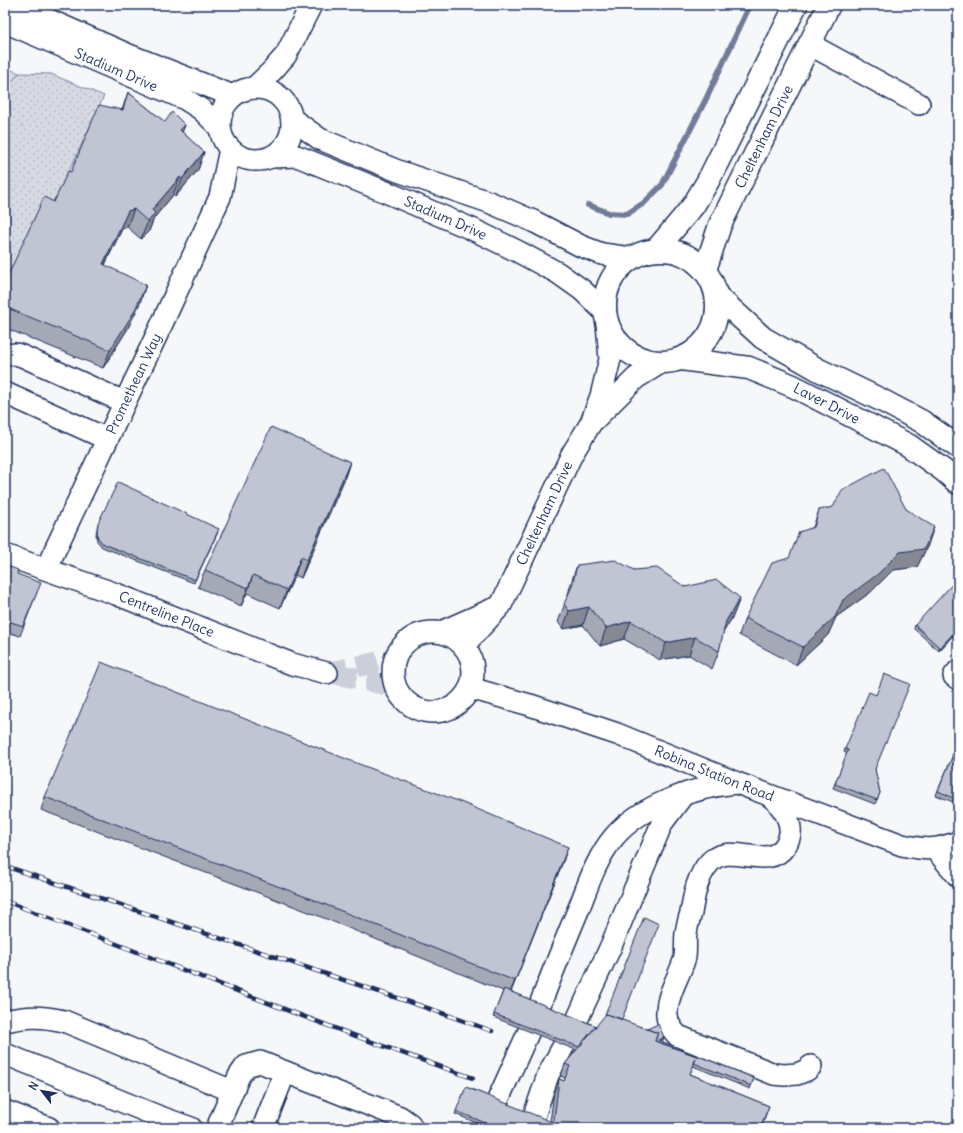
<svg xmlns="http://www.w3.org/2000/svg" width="963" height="1133" font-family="Delius,sans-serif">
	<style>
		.park { fill: url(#park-dots); stroke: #7884a0 }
		.pitch { fill: #d6d9e2; stroke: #7884a0 }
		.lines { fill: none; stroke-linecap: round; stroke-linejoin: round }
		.stream { stroke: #707c99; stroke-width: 6 }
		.minor-tunnel { stroke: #cacfda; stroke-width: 21; stroke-dasharray: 21 10; stroke-linecap: butt }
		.minor-casing { stroke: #1b2f5e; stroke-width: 24 }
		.major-casing { stroke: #1b2f5e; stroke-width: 25 }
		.minor { stroke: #fff; stroke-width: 21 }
		.major { stroke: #fff; stroke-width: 22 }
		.rail-casing { stroke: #1b2f5e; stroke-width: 4.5 }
		.rail { stroke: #fff; stroke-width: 3; stroke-dasharray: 9; stroke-linecap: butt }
		.minor-bridge-casing { stroke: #1b2f5e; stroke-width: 24; stroke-linecap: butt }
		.minor-bridge { stroke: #fff; stroke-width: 21 }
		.wall { fill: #a5a9b5; stroke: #1b2f5e }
		.shaded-wall { fill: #868994; stroke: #1b2f5e }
		.building { fill: #c0c4d3; stroke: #1b2f5e }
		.labels { text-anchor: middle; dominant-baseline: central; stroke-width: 4; stroke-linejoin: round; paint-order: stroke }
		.street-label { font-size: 14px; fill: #1b2f5e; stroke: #fff }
	</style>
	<defs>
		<pattern id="park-dots" width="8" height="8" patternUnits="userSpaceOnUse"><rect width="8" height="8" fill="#d6d9e2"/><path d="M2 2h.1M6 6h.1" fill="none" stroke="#b7bbc4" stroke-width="1.8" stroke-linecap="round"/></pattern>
	</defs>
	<rect width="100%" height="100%" fill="#f6f7f9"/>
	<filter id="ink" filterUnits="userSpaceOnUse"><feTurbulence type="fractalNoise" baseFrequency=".025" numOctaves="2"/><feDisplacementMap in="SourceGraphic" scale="8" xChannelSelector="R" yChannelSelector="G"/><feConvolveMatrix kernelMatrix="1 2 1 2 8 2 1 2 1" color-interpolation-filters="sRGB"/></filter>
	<g filter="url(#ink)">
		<path class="park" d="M19 73 51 74 104 96 47 219 5 286V90Z"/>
		<path class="pitch" d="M5 67 19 73 5 90Z"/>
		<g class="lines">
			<path class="stream" d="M588 205 609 213 627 214 644 203 662 185 707 97 750 5"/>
			<path class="minor-tunnel" d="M327 673 396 658
				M336 674 396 687"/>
			<g class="minor-casing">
				<g id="minor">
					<path d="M15 5 129 55 233 96"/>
					<path id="s1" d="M5 22 185 99 202 110 220 128"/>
					<path d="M809 44 919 104"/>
					<path d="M254 88 272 71 286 55 311 5"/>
					<circle cx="256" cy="124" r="36"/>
					<path d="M292 119 320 139 398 171 489 202 533 221 581 246 602 254 631 258"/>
					<path id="s2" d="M272 157 297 156 386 192 474 230 517 251 558 273 582 290 605 312"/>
					<path d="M5 355 16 354 22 356 124 402"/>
					<path d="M5 393 107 439"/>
					<path d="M594 420 636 378 662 362"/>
					<path id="s3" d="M5 555 116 594 292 664 327 673"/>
					<path id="s4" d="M46 569 160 328 220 197 230 149"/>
					<path d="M441 632 493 609"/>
					<circle cx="433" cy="672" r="40"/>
					<path id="s5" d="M464 645 501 605 572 454 591 423 601 396 610 359 607 323"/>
					<path d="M958 671 954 676 958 679"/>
					<path id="s6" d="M470 688 530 705 617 734 737 783 902 845C925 850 935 851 958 842"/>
					<path d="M770 796C780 803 789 816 790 828 791 835 789 840 785 846 768 872 730 841 710 862 697 876 694 895 691 913 689 919 687 926 686 933 685 941 686 950 685 957 680 976 667 993 667 1012 666 1022 671 1029 678 1036L774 1074 784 1075 797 1074 807 1070 811 1066"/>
					<path d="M935 849 958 876"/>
					<path d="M539 1007C552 974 565 941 579 908 588 885 597 857 614 837 641 805 695 787 736 783"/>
					<path d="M5 1021C28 1016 41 1016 64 1021L232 1091"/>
					<path d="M576 1022 611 946 662 823 683 795"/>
					<path d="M5 1054 160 1117 191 1128"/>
					<path d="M5 1111 49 1128"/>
					<path d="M217 1128 239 1076 246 1066 260 1062 400 1117 410 1124 412 1128"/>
					<path d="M263 1128 285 1072"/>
				</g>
			</g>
			<g class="major-casing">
				<g id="major">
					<circle cx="661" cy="306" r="56"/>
					<path d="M656 250 693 206 708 181 796 5"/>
					<path id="s7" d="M705 270 720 225 829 5"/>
					<path d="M717 296 763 338 819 370 881 400 921 421 958 447"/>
					<path id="s8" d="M681 359 749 368 793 386 908 445 943 470 958 483"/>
				</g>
			</g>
			<use href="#minor" class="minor"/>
			<use href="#major" class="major"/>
			<g class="rail-casing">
				<path id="rail" d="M5 866 436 1011 492 1031
					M5 901C161 960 315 1024 473 1078"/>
			</g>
			<use href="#rail" class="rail"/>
			<g class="minor-bridge-casing">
				<path id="minor-bridge" d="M496 1104 529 1031
					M534 1116 548 1075 564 1045"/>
			</g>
			<use href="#minor-bridge" class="minor-bridge"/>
		</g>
		<path class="wall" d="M128 92 165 122 185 125 182 132 204 152 198 170 175 197 173 195 154 218 149 231 141 239 127 227 122 229 105 265 140 303 127 330 103 368 5 328V282L71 172 122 110Z
			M350 462 344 480 301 578 295 575 280 608 247 593 241 606 198 587 205 570Z
			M906 509 928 545 917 567 893 570 871 592 836 617 828 635 796 665 739 635 745 618 789 558 813 527 819 510Z
			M98 523 218 532 194 583 102 547 97 541 96 534Z
			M5 565 17 574 37 592 20 636 5 631Z
			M577 565 634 570 685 587 740 598 733 616 723 633 719 651 712 669 689 655 660 660 624 639 600 646 583 625 563 629 558 622 567 598 571 583Z
			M915 625 958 630 939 651 914 629Z
			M876 695 875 770 880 793 875 804 833 788 847 754 844 752 845 749Z
			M958 743V804L936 795Z
			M45 797 564 859 511 992 596 1026 622 1020 664 1037 663 1040 661 1041 754 1078 750 1089 693 1066 690 1074 769 1106 761 1128H489L455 1114 466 1087 550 1122 554 1092 559 1079 564 1081 565 1078 561 1076 565 1064 576 1050 493 1017 503 991 314 914 41 810Z"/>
		<path class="shaded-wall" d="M185 125 178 143 180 130Z
			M204 152 198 170 175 197 182 179Z
			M180 177 173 195 154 218 149 231 141 239 152 210Z
			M134 209 127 227 122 229 96 282 103 264 128 211Z
			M146 285 140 303 127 330 103 368 110 350Z
			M350 462 344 480 301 578 307 560Z
			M934 527 928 545 917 567 893 570 871 592 836 617 828 635 796 665 803 647 843 600 900 552Z
			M301 557 295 575 280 608 287 590Z
			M253 575 247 593 241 606 248 588Z
			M740 598 733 616 719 639 726 621Z
			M589 607 583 625 563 629 569 611Z
			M631 621 624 639 600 646 606 628Z
			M958 628V630L939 651 940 648Z
			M695 637 689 655 660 660 666 643Z
			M568 847 564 859 510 993 515 981Z
			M664 1037 663 1040 657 1043 658 1040Z"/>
		<path class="building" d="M128 92 165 122 172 112 185 125 180 130 204 152 182 179 180 177 152 210 155 213 148 222 134 209 128 211 103 264 146 285 134 312 110 350 5 307V282L44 197 54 202 68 171 71 172 99 105 123 110Z
			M271 427 350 462 307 560 301 557 287 590 253 575 248 588 205 570Z
			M884 468 906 509 934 527 924 549 900 552 878 574 843 600 835 617 803 647 745 618 772 563 789 558 799 532 814 527 819 510 833 507 842 490Z
			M118 482 219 529 195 580 103 544 98 538 97 531 98 523Z
			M615 560 634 570 657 568 685 587 717 580 740 598 726 621 719 651 695 637 666 643 631 621 606 628 589 607 569 611 564 604 572 586 577 565Z
			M5 565 18 570 17 574 41 583 23 626 5 620Z
			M957 579 958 580V628L940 648 915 625Z
			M101 662 359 764 458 801 568 847 515 981 319 902 45 797Z
			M884 674 910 684 875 769 880 793 877 800 835 784 848 750 845 749 869 692 876 695Z
			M958 743V800L938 791Z
			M644 917 659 924 622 1019 606 1014 605 1015Z
			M504 989 596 1026 579 1047 494 1014Z
			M606 1014 658 1033 655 1041 697 1056 690 1074 769 1106 760 1128H553L559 1079 564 1081 570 1066 565 1064Z
			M658 1024 664 1037 658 1040 754 1078 751 1086 694 1063 697 1056 655 1041 658 1033 647 1029Z
			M466 1087 552 1122 551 1128H498L456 1111Z"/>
	</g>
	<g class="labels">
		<g class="street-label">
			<text stroke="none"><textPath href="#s1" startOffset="121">Stadium Drive</textPath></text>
			<text stroke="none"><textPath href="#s7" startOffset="146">Cheltenham Drive</textPath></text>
			<text stroke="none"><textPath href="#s2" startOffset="186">Stadium Drive</textPath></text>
			<text stroke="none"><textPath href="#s4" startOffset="205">Promethean Way</textPath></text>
			<text stroke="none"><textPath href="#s8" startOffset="154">Laver Drive</textPath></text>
			<text stroke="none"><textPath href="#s5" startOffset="156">Cheltenham Drive</textPath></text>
			<text stroke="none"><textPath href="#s3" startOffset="172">Centreline Place</textPath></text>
			<text stroke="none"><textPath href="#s6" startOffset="259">Robina Station Road</textPath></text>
		</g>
	</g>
	<rect width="963" height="1133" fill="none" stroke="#fff" stroke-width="20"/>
	<rect x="10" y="10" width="943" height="1113" fill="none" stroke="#1b2f5e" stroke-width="1.5" filter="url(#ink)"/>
	<g transform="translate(42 1091) rotate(301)" stroke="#ffffff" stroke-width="3" paint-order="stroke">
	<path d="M0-3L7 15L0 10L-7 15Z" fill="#1b2f5e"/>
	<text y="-6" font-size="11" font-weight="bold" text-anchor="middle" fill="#1b2f5e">N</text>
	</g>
</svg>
